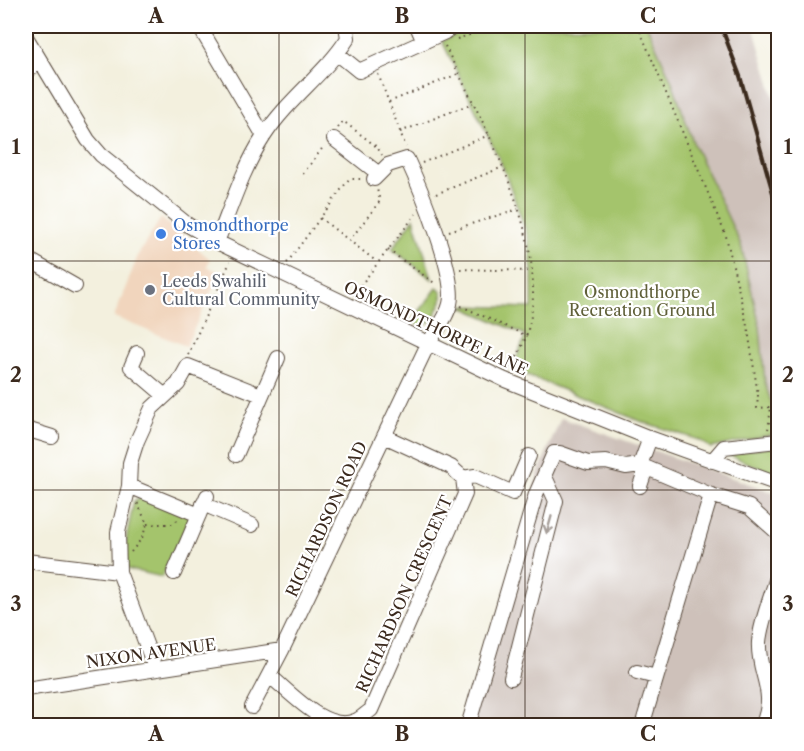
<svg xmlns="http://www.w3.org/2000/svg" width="804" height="751" font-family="'Libre Caslon Text',serif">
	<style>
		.built { fill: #f1d5bd }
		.industrial { fill: #cec1ba }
		.green { fill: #a4c46c; stroke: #707745; stroke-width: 1.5 }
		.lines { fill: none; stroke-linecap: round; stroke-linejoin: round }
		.minor-casing { stroke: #57483b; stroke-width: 16 }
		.path { stroke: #57483b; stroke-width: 2; stroke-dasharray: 1.5 4.5; stroke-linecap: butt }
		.minor { stroke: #fff; stroke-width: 14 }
		.rail { stroke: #3b2a1e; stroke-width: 4 }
		.oneway { stroke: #a79f9a }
		.grid { fill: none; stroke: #3b2a1e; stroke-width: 1.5; stroke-opacity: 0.55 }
		.shop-dot { fill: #3f7fe0; stroke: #fff; stroke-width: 2 }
		.worship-dot { fill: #6b7280; stroke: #fff; stroke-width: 2 }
		.labels { text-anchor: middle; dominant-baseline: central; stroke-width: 4.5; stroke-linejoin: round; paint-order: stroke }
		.shop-label { font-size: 16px; fill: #366cbe; stroke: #fff; text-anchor: start }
		.worship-label { font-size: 16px; fill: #5b616d; stroke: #fff; text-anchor: start }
		.park-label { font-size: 16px; fill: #606039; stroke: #fff }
		.street-label { font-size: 16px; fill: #3b2a1e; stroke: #fff }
		.neatline { fill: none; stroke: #3b2a1e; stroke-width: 2 }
		.grid-label { font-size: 20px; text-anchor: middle; font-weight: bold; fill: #3b2a1e }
	</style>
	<rect width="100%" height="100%" fill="#fff"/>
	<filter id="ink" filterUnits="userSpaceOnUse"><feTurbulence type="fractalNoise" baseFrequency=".0167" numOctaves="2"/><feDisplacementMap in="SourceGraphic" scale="12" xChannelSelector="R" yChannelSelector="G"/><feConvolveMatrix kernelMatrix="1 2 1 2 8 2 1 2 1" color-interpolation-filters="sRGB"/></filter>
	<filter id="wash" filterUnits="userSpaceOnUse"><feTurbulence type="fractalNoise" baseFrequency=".008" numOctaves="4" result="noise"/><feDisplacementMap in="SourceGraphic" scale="24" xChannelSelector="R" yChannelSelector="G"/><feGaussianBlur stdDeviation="1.35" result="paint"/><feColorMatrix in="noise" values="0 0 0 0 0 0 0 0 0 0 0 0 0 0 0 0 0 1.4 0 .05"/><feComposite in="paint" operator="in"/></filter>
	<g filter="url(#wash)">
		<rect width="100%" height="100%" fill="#f3f0de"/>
		<path class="built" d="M161 218 210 259 207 266 220 273 186 346 114 317 139 253Z"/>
		<path class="industrial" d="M647 26H753L778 110V424L765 383 760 327 711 186Z
			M561 418 778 494V725L465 726 539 471Z"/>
		<path class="green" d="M461 26 471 31 475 26H647L673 84 694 145 741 245 760 327 765 383 778 424V433L711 448 699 440 640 421 512 369 526 335 460 306 532 308V271L528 237 503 167 442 41 456 35Z
			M414 218 432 279 392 249Z
			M437 288 442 292V301L432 321 419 325 412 321Z
			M771 446 778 452V476L727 454Z
			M143 497 191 516 162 577 127 569C123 541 129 527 134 501Z"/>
	</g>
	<g filter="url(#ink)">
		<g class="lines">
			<g class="minor-casing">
				<path id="minor" d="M199 26 264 136
					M417 26 424 42
					M26 37 88 140 101 155 188 225 217 242 505 380 650 438 778 484
					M338 54 359 71 445 32 453 26
					M26 71 40 62
					M334 139 379 174
					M217 242C231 207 243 168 264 136 288 99 325 74 348 38L346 26
					M26 258 75 286
					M137 353 131 367 165 396
					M26 429 52 437
					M236 455 278 358
					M712 461 724 447 778 441
					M640 465 650 438
					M463 478 475 476 513 493 529 456
					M129 486 199 515
					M640 486 646 468
					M203 504 252 525
					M26 561 119 572 155 668
					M119 572 118 532 129 486 130 463 137 441 152 408 178 384 188 366 261 395
					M174 573 207 496
					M637 672 656 677
					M270 676C291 693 326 733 355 721 361 719 366 713 371 710L465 494 463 478 451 467 384 436
					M511 678 556 501 545 477
					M26 689 282 650
					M252 707 282 650 428 344C435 332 447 318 450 304 457 276 420 187 407 159L388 165 374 179
					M468 726 536 494 554 453H560L588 463 606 462 626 467 640 465 711 495 749 507 778 533
					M642 726 711 495
					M762 726C778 691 757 674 759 642 761 620 772 595 778 574"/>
			</g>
			<path class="path" d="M638 26 726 236 748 330 758 395 757 408 771 407 768 430
				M457 39 478 32 487 26
				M445 46C483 125 556 247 526 336 522 347 516 359 511 370
				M378 74 406 147
				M389 102 458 74
				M338 128 343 121 377 147 382 155
				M400 132 473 103
				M422 163 489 135
				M303 174 324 146
				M436 194 503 167
				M320 218 377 262
				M449 231 518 209
				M349 241 380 201 377 189
				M388 250 436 284
				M287 263 349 179H361
				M460 269 532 271
				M353 295 416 214
				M461 306 527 336
				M188 355 230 262
				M147 524H172L179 519
				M131 552 142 538 147 524 137 502"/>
			<use href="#minor" class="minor"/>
			<path class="rail" d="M721 26 740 76 778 211"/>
		</g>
		<defs><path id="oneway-shaft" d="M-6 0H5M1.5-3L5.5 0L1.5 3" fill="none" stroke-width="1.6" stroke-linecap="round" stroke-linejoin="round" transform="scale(1.5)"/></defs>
		<use class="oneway" href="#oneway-shaft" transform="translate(549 525) rotate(106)"/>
	</g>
	<path class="grid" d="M279 26V726M525 26V726M26 261H778M26 490H778"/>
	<circle class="shop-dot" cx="161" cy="234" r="6"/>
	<circle class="worship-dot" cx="150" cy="290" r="6"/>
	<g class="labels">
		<g class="shop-label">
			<text x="173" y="225">Osmondthorpe<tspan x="173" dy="18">Stores</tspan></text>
		</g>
		<g class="worship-label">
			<text x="162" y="281">Leeds Swahili<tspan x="162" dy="18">Cultural Community</tspan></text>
		</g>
		<g class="park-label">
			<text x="642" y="292">Osmondthorpe<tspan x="642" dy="18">Recreation Ground</tspan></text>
		</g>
		<g class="street-label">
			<text transform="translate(436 328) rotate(25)">OSMONDTHORPE LANE</text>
			<text transform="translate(326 519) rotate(-65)">RICHARDSON ROAD</text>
			<text transform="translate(404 594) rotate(-66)">RICHARDSON CRESCENT</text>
			<text transform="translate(151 653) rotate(-8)">NIXON AVENUE</text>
		</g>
	</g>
	<rect width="804" height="751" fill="none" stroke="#fff" stroke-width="66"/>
	<rect x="33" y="33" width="738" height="685" class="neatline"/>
	<g class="grid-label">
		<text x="156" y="23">A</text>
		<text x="402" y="23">B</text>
		<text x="648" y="23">C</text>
		<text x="16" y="154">1</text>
		<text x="788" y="154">1</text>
		<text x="16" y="382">2</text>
		<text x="788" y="382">2</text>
		<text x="16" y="611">3</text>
		<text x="788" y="611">3</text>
		<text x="156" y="741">A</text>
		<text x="402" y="741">B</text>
		<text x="648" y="741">C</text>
	</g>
</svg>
